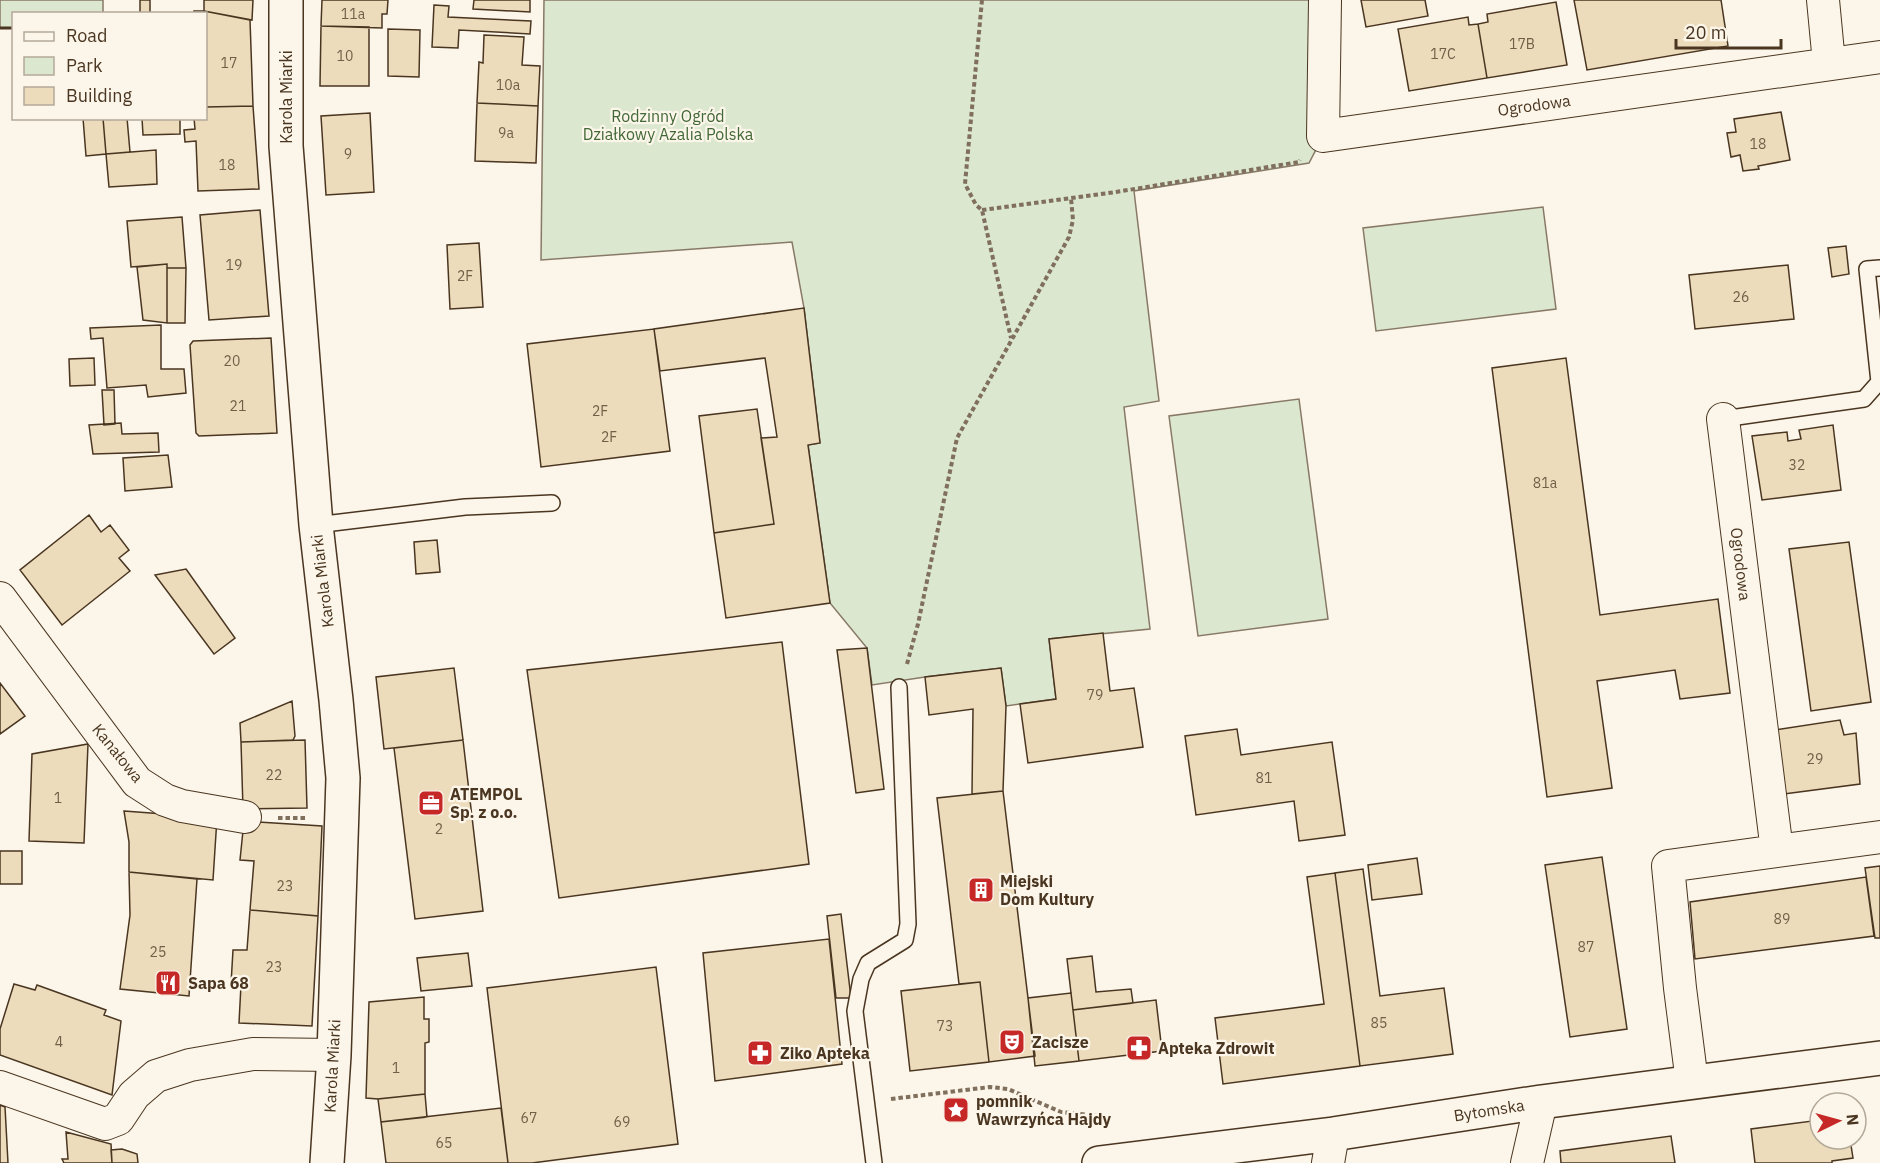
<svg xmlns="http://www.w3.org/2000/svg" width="1880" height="1163" font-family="'IBM Plex Sans',sans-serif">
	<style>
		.green { fill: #dce7d0; stroke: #887966; stroke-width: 1.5 }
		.building { fill: #ecdcbc; stroke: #4a3520; stroke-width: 1.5 }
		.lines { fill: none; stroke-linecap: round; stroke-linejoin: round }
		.service-casing { stroke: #4a3520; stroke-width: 18 }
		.minor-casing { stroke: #4a3520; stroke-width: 34 }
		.tertiary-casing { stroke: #4a3520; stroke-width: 36 }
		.path { stroke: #7f6f5c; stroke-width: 4; stroke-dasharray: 4.5 3; stroke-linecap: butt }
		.service { stroke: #fbf6e9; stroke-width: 15 }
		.minor { stroke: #fbf6e9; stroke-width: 32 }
		.tertiary { stroke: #fbf6e9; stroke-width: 33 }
		.wall { stroke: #4a3520; stroke-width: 3 }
		.labels { text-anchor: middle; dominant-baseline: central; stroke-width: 4.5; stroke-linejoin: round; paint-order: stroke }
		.number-label { font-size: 14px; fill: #725f47 }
		.street-label { font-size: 16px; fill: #4a3520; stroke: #fbf6e9 }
		.park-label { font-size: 16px; fill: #436837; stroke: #fbf6e9 }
		.poi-label { font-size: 16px; font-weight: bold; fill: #4a3520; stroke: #fbf6e9; text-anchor: start }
	</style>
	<rect width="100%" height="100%" fill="#fbf6e9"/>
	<path class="green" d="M0 0H103V13L14 14 13 28H0Z
		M544 0H1325L1323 136 1309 163 1134 191 1159 401 1124 407 1150 629 1049 639 1056 699 1006 706 1001 668 925 677 872 685 867 648 830 603 808 445 820 443 804 308 792 242 541 260Z
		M1543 207 1556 309 1376 331 1363 228Z
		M1299 399 1328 619 1198 636 1169 416Z"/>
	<path class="building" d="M140 0H150V14H140Z
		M204 0H253L252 20 204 11Z
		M322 0H388L387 14H382V28L321 26Z
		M474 0H530V12L473 9Z
		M1361 0H1425L1428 16 1366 27Z
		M1574 0H1721L1728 46 1587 70Z
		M1556 2 1567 65 1487 78 1478 24 1488 22 1487 14Z
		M434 5 449 6 448 17 531 21 530 34 459 30 458 48 432 47Z
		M194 11H204L250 20 253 106 206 107V14H194Z
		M1468 17 1469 25 1478 24 1487 78 1409 91 1398 29Z
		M321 26 369 27V86H320Z
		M388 29 420 30 419 77 388 76Z
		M484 35 524 37 522 65 540 66 538 106 477 103 479 62 483 63Z
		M477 103 538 106 536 163 475 161Z
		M253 106 259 189 198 191 196 141 185 142 184 130 195 129 194 118H206V107Z
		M1781 112 1790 160 1758 166 1759 169 1743 171 1740 155 1731 157 1727 133 1736 132 1734 119Z
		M370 113 374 192 326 195 321 116Z
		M83 118H103L106 154 86 156Z
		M103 118H127L130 152 106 154Z
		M142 118H180V134L143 135Z
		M156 150 157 184 109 187 106 154Z
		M260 210 269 316 209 320 200 215Z
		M182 217 186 268H167V264L131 267 127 221Z
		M479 243 483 307 450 309 447 245Z
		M1846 246 1849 274 1832 277 1828 248Z
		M167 264V323L143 320 137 267Z
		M1788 265 1794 319 1695 329 1689 275Z
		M167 268H186L185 323H167Z
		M804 308 820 443 808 445 830 603 726 618 714 533 774 524 761 438 777 437 765 358 660 371 654 329Z
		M161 325V369H184L186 393 148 397 146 385 107 388 103 338 91 339 90 328Z
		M654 329 670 451 541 467 527 344Z
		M271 338 277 433 199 436 196 433 190 345 193 341Z
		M94 358 95 385 70 386 69 359Z
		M1566 358 1600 615 1718 599 1730 693 1680 699 1675 670 1597 681 1612 788 1547 797 1492 368Z
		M102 390H114L115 424 104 425Z
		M757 409 774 524 714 533 699 416Z
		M121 423 122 434 158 433 159 452 93 454 89 425Z
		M1833 425 1841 490 1762 500 1752 436 1787 432 1788 441 1801 439 1799 430Z
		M168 455 172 487 125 491 123 458Z
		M89 515 101 532 110 525 129 550 119 558 130 571 62 625 20 570Z
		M437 540 440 572 416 574 414 542Z
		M1849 542 1871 702 1811 711 1789 549Z
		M186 569 235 638 214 654 155 575Z
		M1103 633 1110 691 1134 688 1143 747 1028 763 1020 704 1056 699 1049 639Z
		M782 642 809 864 559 898 527 670Z
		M867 648 884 789 856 793 837 650Z
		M454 668 463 740 384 749 376 677Z
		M1001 668 1006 706 1003 791 972 794 973 709 929 715 925 677Z
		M0 683 25 716 0 734Z
		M292 701 295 736 293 740 241 742 240 723Z
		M1840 720 1844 735 1856 733 1860 784 1777 795 1769 731Z
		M1237 729 1241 755 1332 742 1345 835 1299 841 1294 801 1196 815 1185 736Z
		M305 740 307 808 243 809 241 742Z
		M463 740 483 911 415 919 394 748Z
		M88 744 84 843 29 841 32 754Z
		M1003 791 1035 1056 989 1062 980 982 959 984 937 798Z
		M124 811 217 818 213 880 129 872V842Z
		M244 821 322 826 318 916 250 910 254 861 240 860Z
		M0 851H22V884H0Z
		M1602 857 1627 1029 1570 1037 1545 865Z
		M1417 858 1422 894 1372 900 1368 865Z
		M1880 866V938H1875L1865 868Z
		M1363 869 1380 996 1444 988 1453 1054 1360 1066 1335 873Z
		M129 872 197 879 189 996 120 989 130 915Z
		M1335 873 1360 1066 1223 1084 1215 1018 1324 1004 1307 877Z
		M1866 877 1874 936 1695 959 1690 902Z
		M250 910 318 916 312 1026 239 1023 241 985 231 984 233 950H247Z
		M841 914 851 998H836L827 916Z
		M829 939 842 1064 715 1081 703 953Z
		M468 953 472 986 421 991 417 958Z
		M1092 956 1096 992 1131 989 1133 1003 1073 1010 1067 959Z
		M656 967 678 1144 532 1163H508L487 988Z
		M980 982 989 1062 910 1071 901 991Z
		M14 984 35 990 37 985 106 1010 104 1015 121 1021 112 1095 0 1055V1029Z
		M1071 993 1079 1061 1035 1066 1028 998Z
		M424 997V1019H429V1042L425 1043V1094L378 1099 366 1098 369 1002Z
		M1156 1000 1162 1051 1079 1061 1073 1010Z
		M425 1094 427 1117 381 1122 378 1099Z
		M0 1105 5 1107 8 1163H0Z
		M501 1108 508 1163H386L381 1122Z
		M1820 1120V1139H1850L1853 1158 1832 1161V1163H1755L1751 1129Z
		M66 1132 111 1144 112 1163H64L62 1159H68Z
		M1671 1136 1675 1163H1561L1560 1151Z
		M122 1149 137 1154 138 1163H112L111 1150Z"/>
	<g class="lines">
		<g class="service-casing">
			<path id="service" d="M1723 419 1864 399 1879 382 1867 269 1880 268
				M316 525 465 507 552 503
				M874 1163 855 1011 861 979 868 963 905 940 908 924 899 687"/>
		</g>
		<g class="minor-casing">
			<path id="minor" d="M1325 0 1323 136 1880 57
				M1823 0 1829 63
				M1723 419 1777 851
				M0 598 137 782 165 800 182 806 245 817
				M1692 1082 1680 988 1668 866 1880 837
				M0 1087 105 1124 118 1119 134 1095 156 1076 190 1065 253 1054 334 1055
				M1328 1163 1333 1134
				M1527 1163 1541 1102"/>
		</g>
		<g class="tertiary-casing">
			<path id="tertiary" d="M286 0V146L316 525 336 700 343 778 334 1055 327 1163
				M1099 1163 1333 1134 1541 1102 1880 1058"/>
		</g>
		<path class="path" d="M982 0 965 184 976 205 982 210 1011 338
			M982 210 1116 192 1299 162 1300 160
			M907 664 918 624 957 438 1069 237 1073 220 1071 198
			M278 818H307
			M891 1099 990 1087 1008 1089 1061 1112 1098 1116"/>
		<use href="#service" class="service"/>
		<use href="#minor" class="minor"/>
		<use href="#tertiary" class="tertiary"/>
		<path class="wall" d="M0 28H14"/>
	</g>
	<defs>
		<g id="office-square" transform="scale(1.35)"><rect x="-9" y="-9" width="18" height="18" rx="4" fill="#c62828" stroke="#fbf6e9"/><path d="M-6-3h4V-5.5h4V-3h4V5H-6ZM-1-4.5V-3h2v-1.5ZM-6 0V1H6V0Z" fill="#fff"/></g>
		<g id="building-square" transform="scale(1.35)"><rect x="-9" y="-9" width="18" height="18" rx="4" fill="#c62828" stroke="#fbf6e9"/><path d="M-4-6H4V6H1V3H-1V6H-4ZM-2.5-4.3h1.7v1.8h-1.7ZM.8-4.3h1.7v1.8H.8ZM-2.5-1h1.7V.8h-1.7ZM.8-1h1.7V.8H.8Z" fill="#fff"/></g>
		<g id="restaurant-square" transform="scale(1.35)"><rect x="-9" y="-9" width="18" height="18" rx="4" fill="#c62828" stroke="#fbf6e9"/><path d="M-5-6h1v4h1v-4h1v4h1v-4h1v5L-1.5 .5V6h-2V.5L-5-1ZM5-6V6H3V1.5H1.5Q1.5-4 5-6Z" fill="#fff"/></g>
		<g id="theatre-square" transform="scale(1.35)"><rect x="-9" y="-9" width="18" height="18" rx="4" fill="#c62828" stroke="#fbf6e9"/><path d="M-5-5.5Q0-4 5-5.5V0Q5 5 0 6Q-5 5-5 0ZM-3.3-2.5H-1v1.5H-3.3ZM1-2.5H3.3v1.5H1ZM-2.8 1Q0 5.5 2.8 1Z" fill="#fff"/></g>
		<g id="pharmacy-square" transform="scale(1.35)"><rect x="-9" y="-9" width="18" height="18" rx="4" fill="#c62828" stroke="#fbf6e9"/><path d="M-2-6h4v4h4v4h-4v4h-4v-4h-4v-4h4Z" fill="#fff"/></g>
		<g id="sight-square" transform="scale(1.35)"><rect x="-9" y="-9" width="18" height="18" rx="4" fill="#c62828" stroke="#fbf6e9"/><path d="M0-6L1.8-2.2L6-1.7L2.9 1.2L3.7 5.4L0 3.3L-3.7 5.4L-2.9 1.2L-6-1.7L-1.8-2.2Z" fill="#fff"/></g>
	</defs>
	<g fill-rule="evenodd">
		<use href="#office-square" x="431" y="803"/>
		<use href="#building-square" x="981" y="890"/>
		<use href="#restaurant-square" x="168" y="983"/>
		<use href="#theatre-square" x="1012" y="1042"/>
		<use href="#pharmacy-square" x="1139" y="1048"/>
		<use href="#pharmacy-square" x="760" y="1053"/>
		<use href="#sight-square" x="956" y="1110"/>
	</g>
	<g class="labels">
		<g class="number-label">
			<text x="353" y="14">11a</text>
			<text x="1522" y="44">17B</text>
			<text x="1443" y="54">17C</text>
			<text x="345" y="56">10</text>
			<text x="229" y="63">17</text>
			<text x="508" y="85">10a</text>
			<text x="506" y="133">9a</text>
			<text x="1758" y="144">18</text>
			<text x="348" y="154">9</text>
			<text x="227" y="165">18</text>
			<text x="234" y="265">19</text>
			<text x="465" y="276">2F</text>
			<text x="1741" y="297">26</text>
			<text x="232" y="361">20</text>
			<text x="238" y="406">21</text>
			<text x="600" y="411">2F</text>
			<text x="609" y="437">2F</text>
			<text x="1797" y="465">32</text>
			<text x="1545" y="483">81a</text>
			<text x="1095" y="695">79</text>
			<text x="1815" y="759">29</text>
			<text x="274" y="775">22</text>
			<text x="1264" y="778">81</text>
			<text x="58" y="798">1</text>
			<text x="439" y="829">2</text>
			<text x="285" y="886">23</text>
			<text x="1782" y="919">89</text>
			<text x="1586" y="947">87</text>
			<text x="158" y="952">25</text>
			<text x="274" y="967">23</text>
			<text x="1379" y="1023">85</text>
			<text x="945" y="1026">73</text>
			<text x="59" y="1042">4</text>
			<text x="396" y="1068">1</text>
			<text x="529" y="1118">67</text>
			<text x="622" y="1122">69</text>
			<text x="444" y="1143">65</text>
		</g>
		<g class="street-label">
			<text transform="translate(286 97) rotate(-90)">Karola Miarki</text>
			<text transform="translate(1534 105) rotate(-8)">Ogrodowa</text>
			<text transform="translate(1741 564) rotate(83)">Ogrodowa</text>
			<text transform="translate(322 581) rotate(-97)">Karola Miarki</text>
			<text transform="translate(118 753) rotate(51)">Kanałowa</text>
			<text transform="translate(332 1066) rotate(-87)">Karola Miarki</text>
			<text transform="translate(1489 1110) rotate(-9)">Bytomska</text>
		</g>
		<g class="park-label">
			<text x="668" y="116">Rodzinny Ogród<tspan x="668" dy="18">Działkowy Azalia Polska</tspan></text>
		</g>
		<g class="poi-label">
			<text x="450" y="794">ATEMPOL<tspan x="450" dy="18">Sp. z o.o.</tspan></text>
			<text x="1000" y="881">Miejski<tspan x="1000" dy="18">Dom Kultury</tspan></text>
			<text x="188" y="983">Sapa 68</text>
			<text x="1032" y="1042">Zacisze</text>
			<text x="1158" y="1048">Apteka Zdrowit</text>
			<text x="780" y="1053">Ziko Apteka</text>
			<text x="976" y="1101">pomnik<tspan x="976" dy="18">Wawrzyńca Hajdy</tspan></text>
		</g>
	</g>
	<rect x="12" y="12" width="195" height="108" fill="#fbf6e9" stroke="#b4a999" stroke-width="1.5"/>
	<rect x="24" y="32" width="30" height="9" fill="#fbf6e9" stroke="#b4a999" stroke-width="1.5"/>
	<text x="66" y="42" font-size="18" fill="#4a3520">Road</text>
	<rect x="24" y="57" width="30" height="18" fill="#dce7d0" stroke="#b4a999" stroke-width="1.5"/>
	<text x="66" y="72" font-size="18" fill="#4a3520">Park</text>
	<rect x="24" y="87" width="30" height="18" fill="#ecdcbc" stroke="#b4a999" stroke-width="1.5"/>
	<text x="66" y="102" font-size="18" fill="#4a3520">Building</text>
	<g transform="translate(1838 1121) rotate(85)"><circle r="28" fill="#fbf6e9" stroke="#b4a999" stroke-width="1.5"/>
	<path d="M0-4.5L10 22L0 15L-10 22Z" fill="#c62828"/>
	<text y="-9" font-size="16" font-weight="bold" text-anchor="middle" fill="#4a3520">N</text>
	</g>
	<path d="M1676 39v9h105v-9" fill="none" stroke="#4a3520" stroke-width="3"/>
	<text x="1685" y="39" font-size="18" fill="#4a3520" stroke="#fbf6e9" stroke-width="4.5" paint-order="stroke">20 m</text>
</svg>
